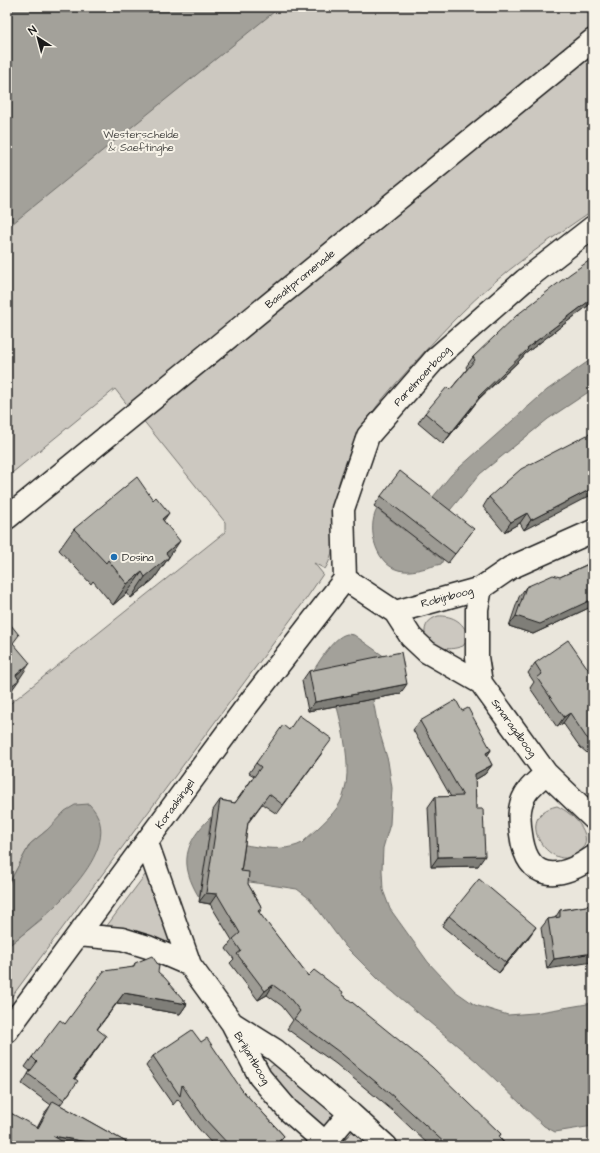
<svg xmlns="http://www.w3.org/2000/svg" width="600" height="1153" font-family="'Architects Daughter',sans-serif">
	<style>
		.green { fill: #ccc8c0; stroke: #74726e }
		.water { fill: #a3a19a; stroke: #6d6c68 }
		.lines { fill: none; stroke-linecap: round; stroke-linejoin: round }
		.minor-casing { stroke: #1c1c1c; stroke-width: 25 }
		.minor { stroke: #f7f3e8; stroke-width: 22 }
		.wall { fill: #9d9b94; stroke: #1c1c1c }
		.shaded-wall { fill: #7f7e78; stroke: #1c1c1c }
		.building { fill: #b6b4ac; stroke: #1c1c1c }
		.poi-dot { fill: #1f6fb2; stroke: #f7f3e8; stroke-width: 1.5 }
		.labels { text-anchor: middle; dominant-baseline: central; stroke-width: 4; stroke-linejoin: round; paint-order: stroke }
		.park-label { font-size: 11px; fill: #51504d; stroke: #f7f3e8 }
		.street-label { font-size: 11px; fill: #1c1c1c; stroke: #f7f3e8 }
		.poi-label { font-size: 11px; fill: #1c1c1c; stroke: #f7f3e8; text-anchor: start }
	</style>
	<rect width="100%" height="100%" fill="#eae6dc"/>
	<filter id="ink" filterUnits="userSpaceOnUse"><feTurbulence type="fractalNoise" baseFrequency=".025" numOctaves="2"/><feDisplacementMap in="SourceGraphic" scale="8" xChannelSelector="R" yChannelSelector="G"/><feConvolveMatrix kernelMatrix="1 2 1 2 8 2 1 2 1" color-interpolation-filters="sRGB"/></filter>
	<g filter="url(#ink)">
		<path class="green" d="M7 7H593V27L129 407 115 389 7 477Z
			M593 51V210C561 232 527 255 497 280 466 306 437 337 410 368 388 392 364 418 352 448 345 464 338 481 336 497 334 518 337 552 325 569L314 563 323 574 306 599 7 1003V947L42 919 47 830 30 844 7 887V706L225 532V522L142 419Z
			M438 616C453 615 466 623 468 639L463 646C446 652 437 648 425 636 424 625 428 620 438 616Z
			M557 806C573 813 600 839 576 855 550 872 511 816 557 806Z
			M148 871 176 938 171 947 103 931Z
			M273 1065H275L336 1113 328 1127 317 1129 268 1069Z
			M354 1130 378 1146H343L344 1140Z"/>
		<path class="water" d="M7 7H280L7 228Z
			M593 358V389L548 419 480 474 422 544 443 560 441 564C429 567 415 572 404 571 376 569 366 529 377 509L405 531 451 475 547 390Z
			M347 634 354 635 392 662 367 667 378 727 388 761 392 788 390 824 383 848 382 870 383 890 390 909 428 962 455 991 475 1005 508 1015 534 1013 593 1003V1126L555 1132 544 1126 476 1061 381 982 345 946 310 899 297 889 203 875 199 897C179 864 184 843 211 817L208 837C235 842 278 856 302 843 312 833 334 815 340 803 358 769 337 711 329 675L308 679C317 666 332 637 347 634Z
			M89 804C134 849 38 922 7 947V887L30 844 47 830 65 811 75 805Z"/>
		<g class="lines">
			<g class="minor-casing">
				<path id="minor" d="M7 518 593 40
					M345 579 343 509 368 436 435 359 525 280 593 227
					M345 579 395 612 481 588 510 568 593 531
					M481 588 477 609V657L481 683 546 773 593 818
					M395 612 411 637 427 652 481 683
					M546 773C540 779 529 787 525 795 518 807 519 820 521 834 527 882 558 881 593 857
					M147 843 190 965 232 1023
					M78 935 122 939 148 947 190 965
					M7 1031 243 711 345 579
					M325 1143 350 1113
					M329 1146 288 1110 260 1077 232 1023 275 1050 350 1113 386 1146"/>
			</g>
			<use href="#minor" class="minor"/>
		</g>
		<path class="wall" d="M593 258V302L525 354 521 359 479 399 472 408 443 444 418 423 425 413 450 390 467 369 466 367 473 357Z
			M593 432 524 530 520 523 504 532 483 507 489 497Z
			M381 496 474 529 448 563 374 506Z
			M164 521 169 557 154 579 131 598 127 593 113 605 93 581 91 584 59 550 74 529Z
			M593 550V606L533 634 509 626 519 597 526 587 560 577 588 564 587 559Z
			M535 663 593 676V758L580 747 563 723 557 727 530 688 534 682 528 673Z
			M309 671 400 694 308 711 302 681Z
			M462 711 491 750 487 756 492 765 485 774 475 780 478 866 431 867 428 807 435 797H451L413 730 420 721Z
			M289 730 325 749 277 814 262 804 248 823 241 871 248 884 262 908 259 913 308 976 342 994 501 1134 499 1137 507 1146H430L393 1111 336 1064 287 1029 293 1020 282 1006 267 995 258 1000 230 963 234 959 226 949 232 940 210 904 199 902 213 810 220 800 235 803 254 776 249 773 256 763Z
			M593 905 547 969 541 928 548 919 555 918 560 910Z
			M449 916 529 937 499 973 442 926Z
			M135 963 158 972 187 1004 180 1014 117 1003 97 1029 99 1046 75 1079 71 1091 60 1105 133 1146H7L37 1128 46 1111 51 1105 22 1084 30 1071 25 1067 32 1057 65 1024 133 967Z
			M201 1042 242 1090 284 1136 280 1142 284 1146H214L198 1128 178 1099 173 1105 146 1066 153 1056Z"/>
		<path class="shaded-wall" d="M593 298V302L525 354 521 359 478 399 472 408 443 444 478 397 527 348Z
			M593 488V494L524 530 531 520Z
			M169 513 154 534 162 519Z
			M527 513 520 523 504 532 511 522Z
			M180 541 154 579 131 598 145 577 166 553Z
			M142 572 127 593 113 605 127 584Z
			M593 599V606L533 634 509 626 516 616Z
			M30 663 18 681 19 680 7 697V687L16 675Z
			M407 684 400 694 308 711 315 702Z
			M570 713 563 723 557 727 564 717Z
			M491 750 485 759 486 753Z
			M492 765 485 774 468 784 475 774Z
			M485 856 478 866 431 867 438 857Z
			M206 893 217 894 210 904 199 902Z
			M536 927 529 937 499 973 506 963Z
			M593 953V962L547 969 554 959Z
			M273 985 267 995 258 1000 265 991Z
			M124 993 187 1004 180 1014 117 1003 90 1039Z
			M106 1036 99 1046 67 1088 74 1078Z
			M53 1136 110 1146H47Z"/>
		<path class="building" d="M593 258V298L527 348 528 349 478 397 479 398 450 434 425 413 447 387 450 390 475 360 473 357 517 315 570 274Z
			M593 432V488L531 520 527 513 511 522 489 497 521 469Z
			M400 471 474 529 455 554 381 496Z
			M137 477 153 500 156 497 169 513 162 519 180 541 166 553 169 557 145 577 142 572 127 584 108 560 106 563 74 529Z
			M593 562V599L540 624 516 616 526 587 553 575 560 577Z
			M7 620 19 635 13 643 30 663 16 675 19 680 7 689Z
			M568 640 593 676V743L586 737 570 713 564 717 537 678 542 674 535 663Z
			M401 652 407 684 315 702 309 671Z
			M456 700 462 711 468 708 491 750 486 753 492 765 475 774 476 809H483L485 856 438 857 435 797 463 796 420 721Z
			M299 715 332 739 283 805 269 794 248 822 241 871 249 872 248 884 262 908 258 911 308 976 314 970 343 992 342 994 432 1067 501 1134 498 1137 507 1146H448L400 1102 342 1054 294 1019 300 1011 288 996 273 985 265 991 237 954 241 951 233 939 240 933 217 894 206 893 220 800 235 803 261 767 256 763 283 725 289 730Z
			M479 879 536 927 506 963 449 916Z
			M593 905V953L554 959 548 919 560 917V910Z
			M152 956 159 966 158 972 165 978 187 1004 124 993 97 1029 106 1036 74 1078 78 1081 64 1100 28 1074 37 1062 32 1057 60 1020 65 1024 104 971 134 967 135 963Z
			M192 1030 201 1042 207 1038 242 1090 284 1136 279 1141 284 1146H230L205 1119 182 1085 180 1096 153 1056Z
			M53 1101 133 1146H110L53 1136 70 1146H7V1111L38 1128Z"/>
	</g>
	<circle class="poi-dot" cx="114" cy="557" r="4"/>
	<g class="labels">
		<g class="park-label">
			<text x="141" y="134">Westerschelde<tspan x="141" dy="13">&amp; Saeftinghe</tspan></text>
		</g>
		<g class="street-label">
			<text transform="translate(300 279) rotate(-39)">Basaltpromenade</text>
			<text transform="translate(422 376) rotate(-47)">Parelmoerboog</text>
			<text transform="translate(447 597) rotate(-15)">Robijnboog</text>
			<text transform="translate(514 728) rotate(54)">Smaragdboog</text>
			<text transform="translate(175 804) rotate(-54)">Koraalsingel</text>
			<text transform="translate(252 1058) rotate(59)">Briljantboog</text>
		</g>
		<g class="poi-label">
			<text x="122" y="557">Dosina</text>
		</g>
	</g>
	<rect width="600" height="1153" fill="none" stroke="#f7f3e8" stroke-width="24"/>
	<rect x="12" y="12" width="576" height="1129" fill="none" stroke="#1c1c1c" stroke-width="1.5" filter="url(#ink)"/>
	<g transform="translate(38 38) rotate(324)" stroke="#f7f3e8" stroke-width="3" paint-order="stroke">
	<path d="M0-3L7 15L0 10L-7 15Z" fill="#1c1c1c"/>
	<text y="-6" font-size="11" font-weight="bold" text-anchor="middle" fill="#1c1c1c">N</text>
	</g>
</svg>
